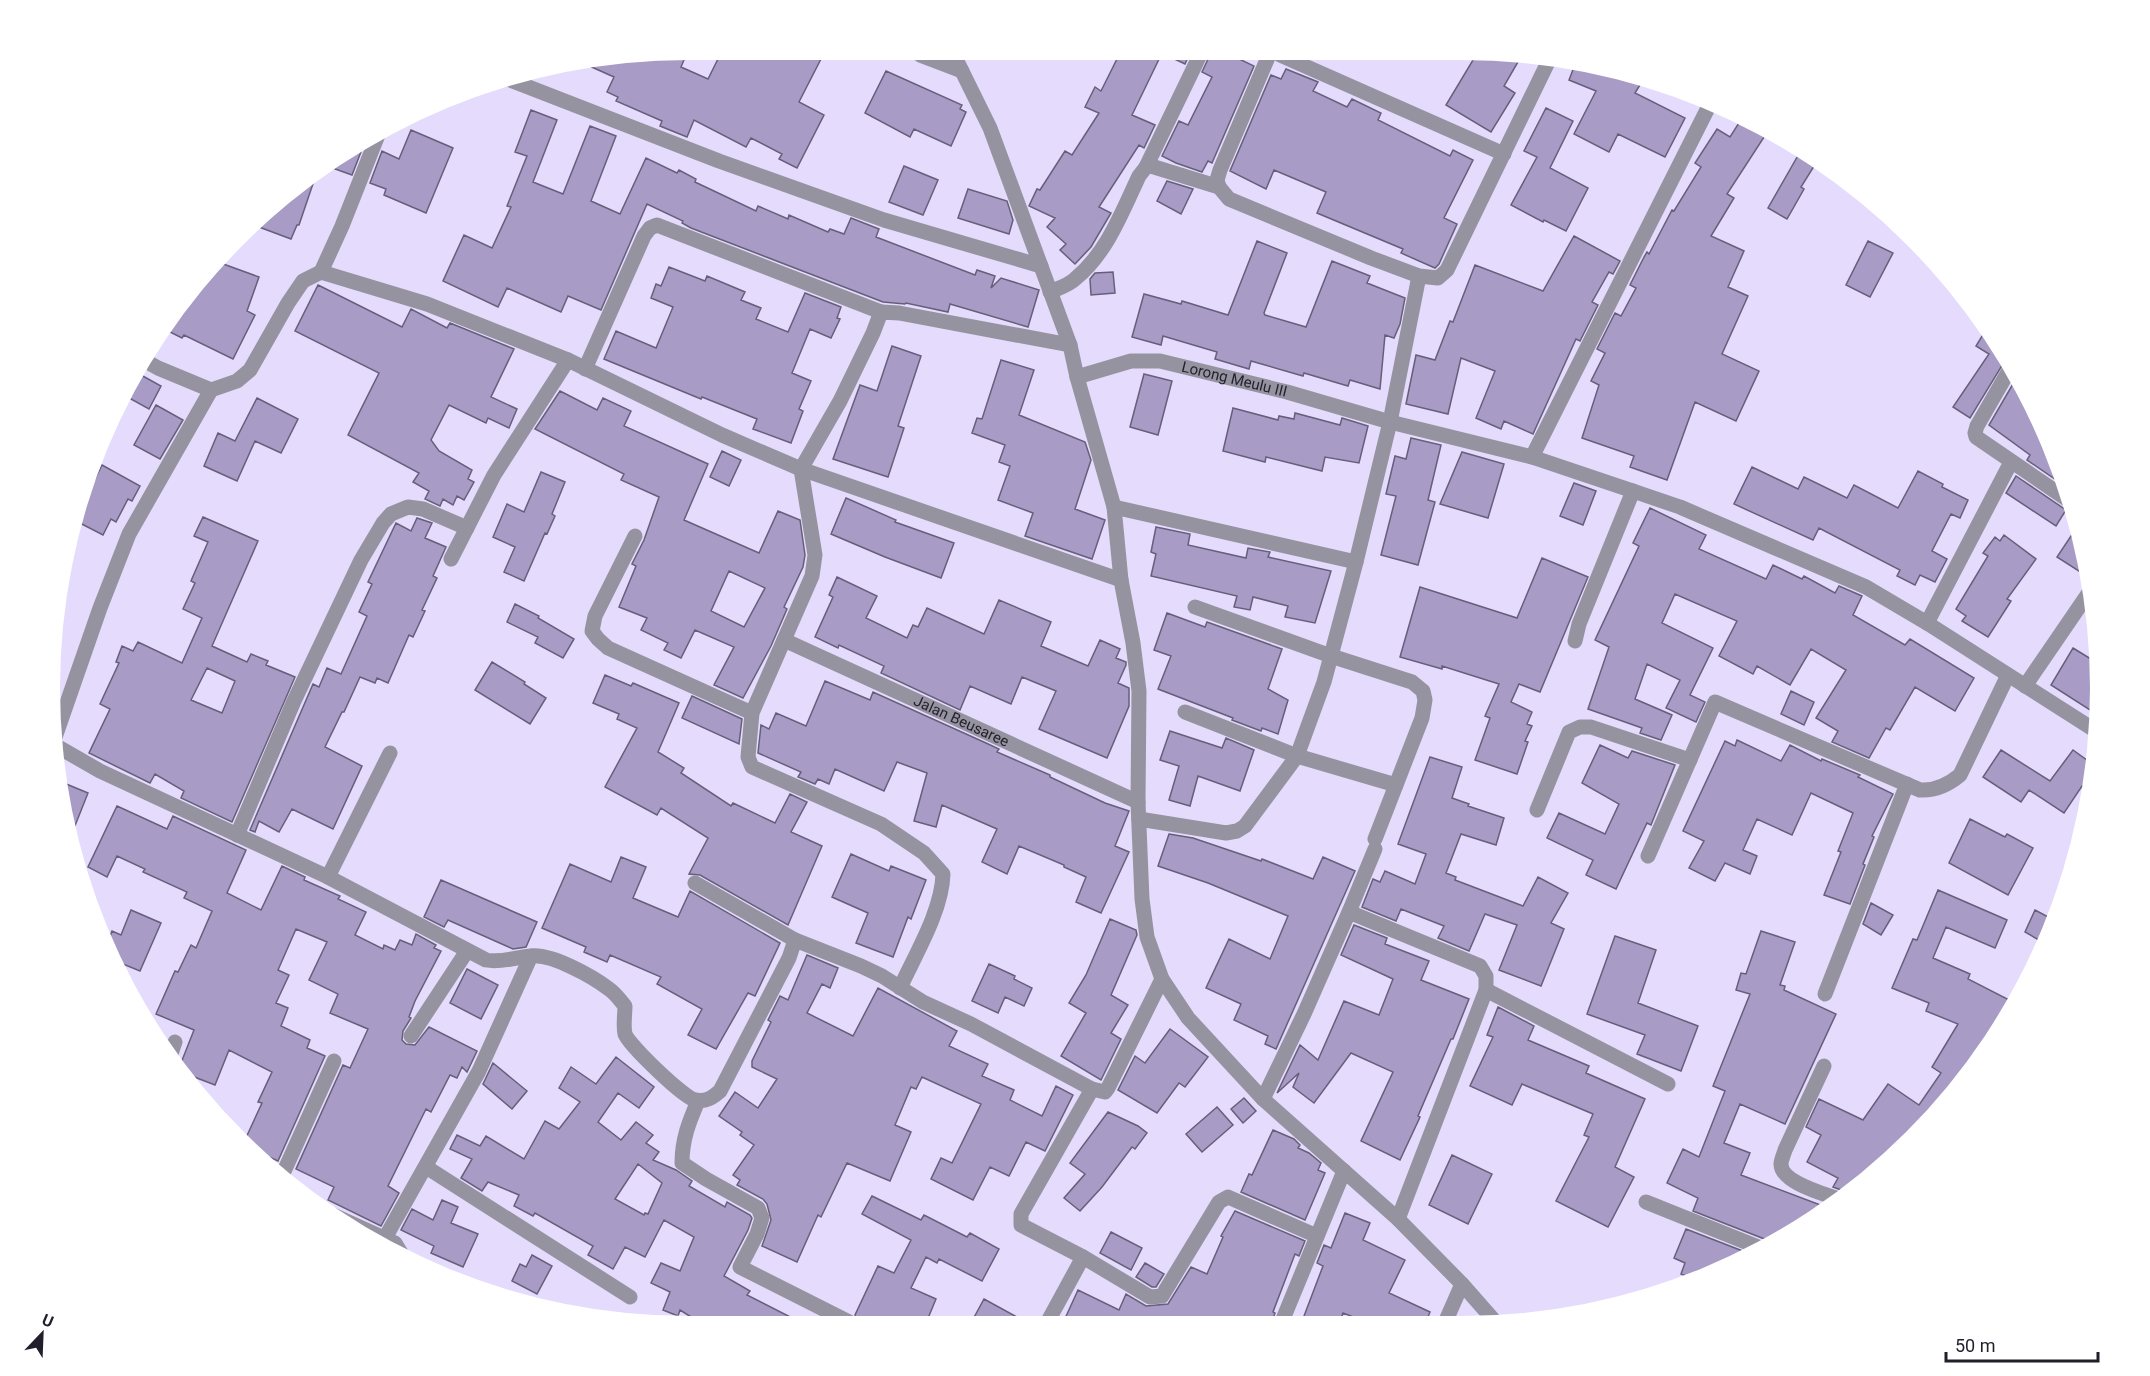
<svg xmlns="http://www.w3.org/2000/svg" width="2150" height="1376" font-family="Roboto,sans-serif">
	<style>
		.building { fill: #a89cc6; stroke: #675e7b; stroke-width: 1.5; fill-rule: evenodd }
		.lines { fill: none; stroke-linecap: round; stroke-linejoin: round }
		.minor { stroke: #9693a0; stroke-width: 15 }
		.labels { text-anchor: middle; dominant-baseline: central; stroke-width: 4.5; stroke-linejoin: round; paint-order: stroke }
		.street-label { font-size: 15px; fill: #221f2b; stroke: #fff }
	</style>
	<rect width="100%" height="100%" fill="#e5dcfd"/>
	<path class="building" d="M604 55H686L681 67 708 79 720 55H823L799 102 824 115 797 168 779 159 782 154 751 138 746 147 694 120 687 137 660 126 662 121 616 101 618 97 607 92 614 77 578 61Z
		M1119 55H1161L1132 115 1155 125 1144 148 1139 145 1099 207 1111 213 1091 247 1075 264 1060 250 1066 244 1047 227 1055 218 1029 206 1037 189 1040 190 1065 151 1072 155 1099 113 1085 107 1095 87 1101 91Z
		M1166 55H1189L1185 64Z
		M1210 55H1231L1254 66 1212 163 1208 161 1202 172 1176 163 1162 156 1179 121 1188 125 1212 77 1202 72Z
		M1476 55H1522L1504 86 1515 93 1491 132 1446 105Z
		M1576 62 1634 76 1643 80 1635 93 1685 118 1665 157 1618 134 1609 152 1574 134 1596 91 1569 80Z
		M1286 69 1318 82 1313 91 1347 107 1352 99 1381 113 1378 120 1450 156 1453 150 1473 160 1444 218 1457 224 1439 264 1435 268 1401 253 1403 249 1317 213 1326 192 1274 170 1266 189 1230 171 1271 75 1281 79Z
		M886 71 962 105 960 109 966 112 951 146 914 129 910 137 865 113Z
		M1546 108 1573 121 1550 168 1588 188 1566 231 1544 220 1543 222 1511 205 1537 157 1524 151Z
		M531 110 557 120 533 182 563 194 590 126 616 136 591 201 620 214 646 158 677 173 679 170 696 179 695 182 756 211 758 206 788 219 789 215 828 232 830 229 844 234 851 218 879 229 876 237 975 275 977 270 995 276 991 288 1001 278 1039 290 1028 327 950 304 948 312 906 303 905 304 883 302 691 228 682 223 683 221 647 204 601 310 568 296 561 312 507 288 498 307 443 281 464 235 492 248 511 207 507 206 527 156 515 152Z
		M1744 115 1768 131 1727 194 1734 198 1711 236 1744 251 1728 287 1748 296 1722 354 1759 371 1736 421 1695 402 1667 480 1630 467 1634 456 1582 438 1599 385 1591 381 1605 353 1597 349 1615 313 1621 316 1636 288 1630 285 1644 257 1647 252 1649 254 1672 210 1674 211 1701 167 1695 163 1717 129 1730 137Z
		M411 130 453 148 426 213 384 195 386 189 370 183 382 151 399 159Z
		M362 143 364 144 352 175 324 165 333 157Z
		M1800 152 1816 163 1801 187 1804 189 1787 219 1768 208Z
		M904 166 938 180 923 215 889 202Z
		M318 169 299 225H297L291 239 251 224Z
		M1167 181 1193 189 1181 214 1157 201Z
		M968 189 1007 201 1013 220 1009 234 958 218Z
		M1574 236 1620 261 1613 274 1609 272 1592 302 1598 305 1580 341 1576 339 1533 434 1504 421 1501 429 1476 418 1495 371 1461 358 1448 414 1406 404 1416 355 1435 360 1450 321 1453 322 1475 265 1543 291Z
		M1257 241 1287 253 1264 313 1265 315 1306 327 1332 261 1370 276 1367 283 1405 298 1400 324 1394 338 1385 335 1380 389 1350 380 1348 386 1304 373 1303 376 1251 361 1249 369 1215 359 1217 352 1163 336 1161 345 1132 337 1144 294 1181 304 1182 301 1228 315Z
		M1868 241 1893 253 1870 297 1846 285Z
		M215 261 259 277 247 311 255 315 233 359 184 335 182 338 162 328 181 300Z
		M669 267 705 281 707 276 745 292 741 300 761 308 756 319 788 332 805 293 841 307 837 318 840 319 831 338 810 329 792 373 811 381 799 409 803 411 791 443 753 429 757 419 702 397 701 399 604 359 616 331 656 348 673 307 651 298 656 284 661 286Z
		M1113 272 1115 293 1091 295 1090 279 1095 273Z
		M318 285 402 327 411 309 447 328 450 323 514 349 491 397 517 409 509 428 488 418 486 423 449 405 431 440 439 451 472 470 468 479 474 482 464 500 457 496 453 505 443 499 440 506 425 499 429 491 413 482 419 473 348 435 379 373 295 331Z
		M1987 328 2006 359 1970 418 1953 407 1989 354 1976 346Z
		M892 346 921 356 898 426 904 428 888 477 833 459 860 385 877 391Z
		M1001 360 1034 370 1019 415 1085 442 1091 460 1075 509 1105 520 1092 559 1025 536 1033 513 998 500 1010 466 999 462 1005 445 972 433 977 418 982 419Z
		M1144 374 1172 381 1158 435 1130 427Z
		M141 375 161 386 149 409 129 398Z
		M2017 377 2034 405 2065 486 2027 460 2030 455 1989 425Z
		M560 391 597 410 603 398 631 411 624 426 708 464 684 520 759 553 778 511 800 520 805 555 803 567 784 607 787 609 771 646 743 698 714 685 734 647 695 630 681 658 664 650 668 643 641 630 647 618 619 607 636 566 632 564 644 540 659 497 621 480 624 474 535 429ZM729 571 765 588 744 627 711 611Z
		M257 398 298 419 281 453 255 441 237 481 204 466 218 433 235 441Z
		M156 405 183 420 160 459 134 445Z
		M1233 408 1278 420 1279 416 1294 419 1295 413 1340 425 1342 418 1368 426 1359 463 1325 457 1322 471 1266 457 1265 462 1223 451Z
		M1411 438 1441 445 1428 500 1435 502 1418 565 1381 555 1396 496 1386 494 1395 456 1406 459Z
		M722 451 741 460 729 486 710 477Z
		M1462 452 1504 464 1488 518 1440 504Z
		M102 465 140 486 132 501 128 499 116 522 111 519 103 535 76 521 85 479 93 483Z
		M1752 467 1798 489 1804 477 1847 498 1854 485 1898 508 1918 471 1943 484 1942 487 1968 500 1960 518 1951 514 1932 551 1947 559 1935 582 1920 575 1915 585 1897 576 1900 570 1819 528 1813 540 1734 504Z
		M541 472 565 482 552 514 555 516 547 534 545 533 524 581 504 572 515 547 493 537 507 504 524 512Z
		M2016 476 2066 510 2056 526 2006 493Z
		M1574 483 1596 491 1583 525 1560 516Z
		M846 498 896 520 895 522 954 543 941 578 885 557 831 534Z
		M1650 508 1706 535 1699 549 1766 579 1773 565 1802 579 1804 576 1835 593 1839 586 1862 596 1853 615 1905 645 1910 639 1974 678 1955 711 1915 687 1890 730 1886 728 1869 758 1832 742 1838 731 1816 718 1846 670 1811 649 1790 685 1757 666 1753 674 1719 656 1737 621 1675 594 1662 623 1713 648 1690 695 1705 702 1696 722 1666 708 1680 680 1647 664 1635 699 1672 715 1661 740 1640 733 1642 728 1588 709 1609 647 1595 640 1639 546 1633 543Z
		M203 517 258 541 212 646 247 662 251 654 268 661 266 665 295 677 232 822 181 798 184 791 155 774 150 783 89 753 110 709 100 704 119 663 116 662 122 646 133 651 138 642 182 663 202 618 183 609 195 583 191 581 208 542 194 536ZM207 668 235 681 222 713 191 700Z
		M417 518 432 523 425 538 446 547 433 576 437 578 422 610 425 611 413 637 409 635 388 683 377 678 375 683 360 677 344 712H342L325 747 362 766 333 829 292 809 279 832 259 821 255 832 250 830 313 684 319 687 327 668 341 674 367 616 359 612 372 584 368 582 396 523 411 531Z
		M2079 524 2086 568 2088 577 2057 557Z
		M1156 527 1190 534 1188 545 1246 558 1248 548 1270 552 1268 557 1331 571 1315 623 1285 617 1288 606 1253 597 1250 610 1234 607 1237 596 1151 576 1156 554 1151 552Z
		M2004 535 2036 559 2007 599 2011 601 1988 637 1962 621 1966 616 1956 609 1988 556 1983 553 1995 537 2000 541Z
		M1542 558 1588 577 1540 692 1519 684 1511 702 1532 712 1527 724 1532 726 1525 741 1528 742 1517 774 1475 760 1490 718 1485 716 1499 684 1442 666V669L1400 657 1420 587 1517 618Z
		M837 577 877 596 866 618 907 638 913 625 918 627 927 608 984 634 999 600 1051 622 1041 646 1088 666 1100 640 1120 649 1116 658 1126 662V665L1118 683 1129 688V706L1107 758 1039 729 1056 691 1022 677 1011 704 970 686 960 710 881 673 884 666 839 645 838 648 815 637 833 597 829 595Z
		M515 604 539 616 538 618 574 639 563 658 535 643 538 637 507 622Z
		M1167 613 1205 627 1207 622 1282 649 1268 689 1288 700 1278 734 1262 728 1261 731 1232 720 1233 718 1158 689 1171 656 1154 650Z
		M2073 648 2099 664 2097 698 2090 710 2051 685Z
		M492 662 525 682 524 684 546 698 530 724 475 690Z
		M605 675 631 686 633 683 679 703 658 752 684 768 681 773 731 806 733 803 775 823 790 794 807 802 791 832 822 846 788 925 700 875 689 874 708 838 661 808 657 815 605 787 637 728 617 719 619 714 593 703Z
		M825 681 870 700 873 692 986 743 999 749 997 752 1050 775V777L1105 803 1129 811 1115 846 1129 852 1101 913 1076 902 1086 877 1064 867V865L1019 846 1007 874 982 862 997 829 942 805 936 827 914 821 927 773 897 762 884 791 835 769 829 784 818 779 815 784 798 777 801 772 758 753 761 725 769 729 776 713 806 726Z
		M1791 691 1814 702 1804 725 1781 714Z
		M692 696 742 719 739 744 682 718Z
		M1170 731 1222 748 1226 738 1254 750 1240 791 1198 776 1190 806 1169 800 1179 766 1160 760Z
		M1737 740 1781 761 1790 745 1821 761 1822 759 1860 775 1858 777 1893 794 1872 836 1874 837 1863 864 1865 865 1850 904 1824 895 1841 852 1838 851 1853 813 1811 793 1792 835 1757 819 1743 850 1757 856 1750 874 1725 863 1715 881 1689 868 1704 841 1683 831 1725 741 1735 746Z
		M1600 745 1628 758 1632 751 1675 765 1651 825 1647 823 1616 889 1586 875 1593 860 1547 838 1559 813 1605 834 1619 804 1582 783Z
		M2001 750 2050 781 2073 750 2095 766 2093 780 2087 789 2082 786 2064 813 2029 790 2021 802 1983 777Z
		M1430 757 1462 767 1452 798 1469 804 1468 806 1504 818 1496 845 1461 834 1446 873 1456 877 1455 880 1523 906 1538 877 1568 893 1551 923 1564 929 1541 986 1499 970 1517 925 1485 914 1469 951 1438 938 1444 926 1401 909 1396 921 1362 907 1373 879 1380 882 1385 871 1415 884 1426 854 1398 844Z
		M59 781 88 793 69 841 63 801Z
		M117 806 167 829 173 816 246 850 227 893 261 910 282 866 305 877 304 880 340 896 338 899 366 912 355 935 383 949 384 945 395 950 400 940 412 945 416 934 436 945 434 948 441 951 415 1001 409 1017 411 1018 403 1031 402 1040 406 1044 415 1045 429 1027 477 1051 467 1072 462 1067 457 1078 450 1075 431 1112 426 1109 388 1186 399 1193 381 1226 328 1200 334 1187 296 1169 343 1065 350 1068 368 1029 330 1013 338 994 309 980 327 942 296 929 278 970 289 975 276 1003 288 1008 281 1026 310 1040 307 1048 325 1056 278 1161 269 1157 265 1166 244 1142 262 1103 258 1102 272 1072 229 1050 215 1085 184 1073 179 1068 194 1030 156 1014 175 971 178 972 191 945 196 948 212 911 184 898 187 892 143 872 145 869 117 856 107 877 88 867Z
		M1970 819 2005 837 2007 834 2033 848 2008 895 1949 863Z
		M1169 834 1193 838 1261 861 1262 859 1313 879 1323 857 1355 871 1276 1049 1265 1044 1268 1036 1234 1020 1241 1004 1206 988 1229 939 1270 959 1288 916 1208 883 1158 866Z
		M851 854 889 871 891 866 926 880 911 919 908 917 893 957 856 943 868 913 832 897Z
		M621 857 646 867 633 898 678 917 690 891 780 943 755 996 748 993 716 1049 688 1035 702 1009 657 984 661 977 610 955 607 962 584 952 586 947 542 928 570 864 611 882Z
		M441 880 537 922 526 947 513 949 448 920 444 927 424 917Z
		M1938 890 2007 920 1995 948 1946 927 1933 958 1970 974 1968 979 2017 1004 1942 1109 1849 1195 1844 1191 1833 1187 1838 1178 1807 1162 1821 1135 1806 1127 1819 1099 1863 1120 1888 1084 1919 1105 1941 1073 1932 1067 1958 1024 1926 1011 1929 1003 1892 988 1913 939 1917 940Z
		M1871 903 1893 915 1881 935 1863 924Z
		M131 910 161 923 140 971 113 960 106 947 112 931 121 935Z
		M2035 910 2054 920 2044 943 2025 932Z
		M1110 919 1136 930 1137 935 1111 995 1128 1005 1111 1033 1121 1039 1101 1080 1061 1056 1086 1013 1069 1003 1086 975Z
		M1354 925 1387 938 1385 944 1429 961 1421 980 1469 999 1453 1039H1451L1418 1116 1420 1117 1400 1160 1361 1141 1393 1072 1351 1053 1314 1103 1293 1087 1299 1073 1277 1093 1300 1045 1318 1060 1344 1001 1379 1015 1393 979 1341 955Z
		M1761 931 1795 942 1780 985 1785 986 1784 990 1836 1014 1785 1124 1740 1104 1724 1143 1750 1153 1741 1175 1823 1206 1824 1204 1831 1207 1771 1244 1767 1240 1693 1211 1698 1198 1667 1183 1683 1149 1699 1157 1725 1091 1713 1086 1750 994 1736 990 1741 973 1746 974Z
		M1615 936 1656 950 1638 1003 1698 1026 1681 1071 1637 1054 1645 1035 1587 1014Z
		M807 955 838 968 830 988 822 984 807 1013 853 1036 878 988 957 1031 949 1046 988 1064 982 1076 1014 1090 1010 1100 1042 1116 1056 1086 1073 1095 1045 1151 1026 1142 1009 1176 990 1167 973 1200 931 1179 941 1158 952 1163 981 1104 922 1077 916 1089 911 1087 895 1125 911 1132 890 1181 847 1163 821 1217 818 1215 797 1262 762 1246 771 1220 767 1204 763 1199 737 1185 740 1180 733 1175 754 1145 740 1135 742 1132 719 1116 735 1092 758 1108 777 1079 752 1067V1061L771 1022 768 1020 780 996 788 1000Z
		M989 964 1015 976 1014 979 1032 988 1024 1006 1005 997 998 1013 972 1001Z
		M467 969 498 985 481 1019 450 1003Z
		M1498 1007 1534 1026 1528 1040 1589 1066 1586 1073 1645 1099 1615 1167 1634 1177 1608 1227 1556 1201 1589 1137 1584 1135 1593 1114 1522 1084 1512 1105 1470 1086 1493 1037 1487 1035Z
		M1170 1029 1208 1057 1185 1087 1179 1083 1157 1113 1118 1090 1135 1056 1145 1063Z
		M616 1057 654 1087 639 1108 618 1093 598 1122 621 1140 636 1122 653 1135 646 1143 659 1152 653 1160 676 1170 692 1181 689 1186 725 1207 727 1202 750 1215 752 1218 748 1230 724 1276 750 1291 747 1295 800 1322H699L680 1310 678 1316 663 1310 670 1292 651 1283 661 1263 680 1271 694 1237 664 1220 645 1257 625 1247 613 1269 588 1255 593 1246 535 1213 533 1216 514 1206 519 1195 488 1182 482 1191 461 1178 472 1159 450 1149 457 1135 480 1146 486 1136 524 1159 545 1121 559 1129 580 1102 559 1088 571 1067 596 1084ZM638 1164 662 1183 648 1214 645 1213 644 1215 615 1199Z
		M493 1063 527 1091 512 1109 483 1084Z
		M1244 1098 1256 1111 1243 1123 1231 1109Z
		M1217 1107 1233 1125 1202 1152 1186 1134Z
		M1108 1112 1138 1126 1147 1133 1135 1149 1132 1147 1102 1187 1080 1211 1064 1198 1085 1174 1070 1163Z
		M1273 1130 1294 1139 1300 1145 1298 1148 1309 1153 1321 1163 1318 1170 1325 1173 1305 1220 1241 1192 1249 1174 1252 1175Z
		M1452 1155 1492 1174 1468 1224 1429 1205Z
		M872 1196 921 1220 924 1215 967 1237 970 1233 999 1249 982 1281 939 1259 937 1263 926 1257 911 1288 936 1299 926 1323 859 1322 855 1315 878 1266 894 1273 911 1240 862 1214Z
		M442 1200 458 1207 451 1223 478 1234 463 1267 431 1253 434 1246 401 1230 412 1209 433 1220Z
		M1235 1211 1305 1241 1299 1256 1295 1254 1273 1312 1275 1313 1271 1324 1063 1323 1078 1290 1119 1310 1126 1294 1146 1306 1168 1304 1191 1267 1207 1274 1223 1237 1221 1236Z
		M1345 1213 1370 1223 1363 1240 1405 1260 1389 1293 1430 1312 1425 1325H1374L1343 1313 1339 1324H1291L1293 1320 1301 1324 1323 1266 1317 1263 1324 1245 1331 1248Z
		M1686 1229 1753 1255 1745 1260 1694 1279 1681 1274 1685 1263 1674 1258Z
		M1111 1232 1142 1248 1131 1270 1100 1253Z
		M532 1255 552 1266 537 1294 512 1281 520 1264 526 1267Z
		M1145 1263 1164 1274 1156 1287H1152L1136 1277Z
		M984 1299 1028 1323H971Z"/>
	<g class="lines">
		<g class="minor">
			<path d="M920 55 962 71"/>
			<path d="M954 55 990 128 1070 345 1077 377 1114 507 1121 580 1133 643 1139 691 1138 802 1142 899 1147 937 1162 979 1188 1018 1263 1099 1398 1219 1462 1284 1498 1325"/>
			<path d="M1280 55 1504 154"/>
			<path d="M505 78 719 161 884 220 1041 266"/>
			<path d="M1146 167 1151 166 1219 187 1229 199 1371 258 1419 276 1438 278 1447 270 1551 56"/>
			<path d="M1219 187 1217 180 1220 170 1269 55"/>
			<path d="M321 272 342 226 378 135"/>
			<path d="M1050 292C1059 288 1069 285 1075 279 1107 253 1122 212 1139 176L1146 167 1200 55"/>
			<path d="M142 359 158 368 211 390 237 381 250 370 288 303 303 281 321 272 427 304 568 360 722 435 801 469 1121 580"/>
			<path d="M2011 367 1977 426 1975 433 1976 437 2071 502"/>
			<path d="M585 369 644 236 650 228 657 225 881 312"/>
			<path id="s1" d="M1077 377 1131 361H1160L1287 392 1390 422 1532 457 1633 491 1680 507 1866 587 1927 623 2096 731"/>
			<path d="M1532 457 1711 102"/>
			<path d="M1114 507 1356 562"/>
			<path d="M635 536 595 616 592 631 598 639 608 648 752 713"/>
			<path d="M451 559 494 475 568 360"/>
			<path d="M1195 607 1331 656 1412 682 1423 691 1425 700 1422 718 1375 839"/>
			<path d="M1927 623 2011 462"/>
			<path id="s2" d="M784 640 1138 802"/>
			<path d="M1575 641 1579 624 1633 491"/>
			<path d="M2025 686 2090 591"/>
			<path d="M1185 712 1297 756 1396 785"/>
			<path d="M53 743 100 608 129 534 211 390"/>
			<path d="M53 744 100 771 328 877 486 960C502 963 516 957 532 956 552 954 592 976 609 989 615 993 620 1000 625 1006 625 1014 623 1026 625 1034 629 1045 684 1098 695 1100 706 1102 712 1098 720 1091L789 958 795 940 861 966 882 976 923 1002 971 1024 1092 1089 1105 1092 1108 1088 1162 979"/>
			<path d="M1537 810 1569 732 1580 727H1591L1690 760"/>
			<path d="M1139 819 1226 833 1237 831 1245 826 1297 756 1324 682 1356 562 1390 422 1419 276"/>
			<path d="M237 835 294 701 361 560 383 523 391 514 408 507 423 509 467 528"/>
			<path d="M1648 856 1715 702 1920 790C1936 791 1948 785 1960 775L2008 675"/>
			<path d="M328 877 390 753"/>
			<path d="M695 883 795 940"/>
			<path d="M1349 912 1375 849"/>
			<path d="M900 988C915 955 942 911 943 874L924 853 881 824 752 767 748 757 752 713 812 576 815 555 801 469 840 401 873 333 881 312 899 313 1070 345"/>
			<path d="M1486 990 1668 1084"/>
			<path d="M1825 994 1907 784"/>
			<path d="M411 1036 467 951"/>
			<path d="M170 1057 175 1042"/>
			<path d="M1824 1066 1785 1150C1784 1154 1781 1160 1781 1164 1781 1183 1825 1194 1841 1200"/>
			<path d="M1092 1089 1021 1214V1225L1083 1257 1150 1297 1162 1296 1219 1202 1228 1197 1317 1236"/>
			<path d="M1263 1099 1304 1014 1349 912 1480 966 1486 976V990L1398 1219"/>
			<path d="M698 1101C689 1122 682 1139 682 1163L706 1179 758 1208 762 1218 757 1234 740 1267 849 1322"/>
			<path d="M426 1167 630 1297"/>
			<path d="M281 1178 334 1061"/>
			<path d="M1646 1202 1763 1249"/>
			<path d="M331 1214 395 1243 404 1258"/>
			<path d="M385 1238 479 1071 531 956"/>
			<path d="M1047 1323 1083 1257"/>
			<path d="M1281 1324 1344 1171"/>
			<path d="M1444 1325 1462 1284"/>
		</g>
	</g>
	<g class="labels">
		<g class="street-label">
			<text stroke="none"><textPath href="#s1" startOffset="162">Lorong Meulu III</textPath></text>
			<text stroke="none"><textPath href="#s2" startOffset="195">Jalan Beusaree</textPath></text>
		</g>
	</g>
	<path d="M0 0H2150V1376H0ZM688 60H1462A628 628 0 0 1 2090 688V688A628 628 0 0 1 1462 1316H688A628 628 0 0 1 60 688V688A628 628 0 0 1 688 60Z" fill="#fff" fill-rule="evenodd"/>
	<g transform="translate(42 1334) rotate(23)" stroke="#ffffff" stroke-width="4.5" paint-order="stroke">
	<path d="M0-4.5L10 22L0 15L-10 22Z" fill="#221f2b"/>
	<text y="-9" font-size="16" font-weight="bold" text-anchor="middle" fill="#221f2b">U</text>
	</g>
	<path d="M1946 1352v9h152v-9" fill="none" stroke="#221f2b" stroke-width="3"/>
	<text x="1955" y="1352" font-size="18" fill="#221f2b" stroke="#ffffff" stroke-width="4.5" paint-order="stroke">50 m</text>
</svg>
